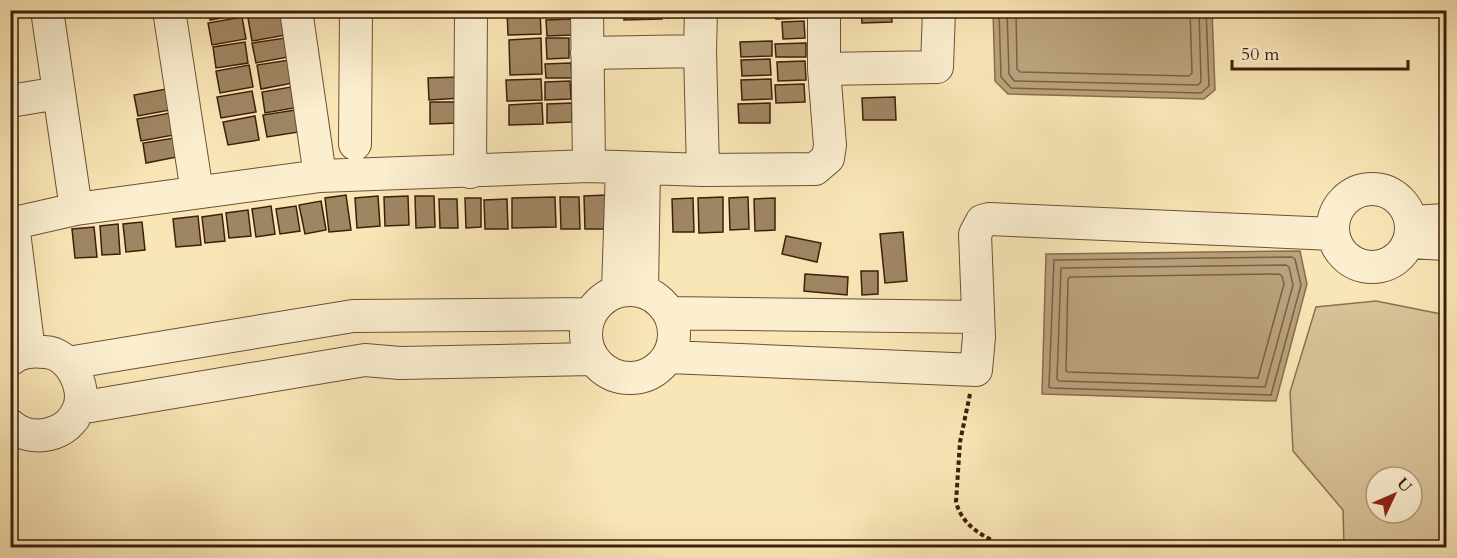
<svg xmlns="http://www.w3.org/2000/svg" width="1457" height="558" font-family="Cardo,serif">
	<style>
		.green { fill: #d9c499; stroke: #8c7152; stroke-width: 1.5; fill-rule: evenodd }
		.water { fill: #b9a27c; stroke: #886d4e; stroke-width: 1.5 }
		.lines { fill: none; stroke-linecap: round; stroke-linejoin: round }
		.shore { stroke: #7c6043; stroke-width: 1.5 }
		.building { fill: #9f8663; stroke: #3e1e0a; stroke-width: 1.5 }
		.minor-casing { stroke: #6d5035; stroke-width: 34 }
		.path { stroke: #3e1e0a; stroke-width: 4; stroke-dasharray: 4.5 3; stroke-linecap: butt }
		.minor { stroke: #fbefd0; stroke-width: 32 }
	</style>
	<rect width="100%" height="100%" fill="#f9e6b6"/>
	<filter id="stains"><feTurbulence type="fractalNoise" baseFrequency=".00333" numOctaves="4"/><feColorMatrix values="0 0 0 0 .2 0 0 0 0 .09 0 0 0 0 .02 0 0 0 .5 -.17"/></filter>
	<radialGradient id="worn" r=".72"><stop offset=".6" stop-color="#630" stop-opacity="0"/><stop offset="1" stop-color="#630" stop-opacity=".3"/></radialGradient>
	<path class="green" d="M1376 301 1441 314 1446 318V547H1344L1343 510 1293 451 1290 392 1316 307ZM1376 477H1412V513H1376Z"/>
	<path class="water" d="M993 11H1212L1215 90 1204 99 1008 94 995 81Z
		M1300 251 1307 284 1276 401 1042 394 1046 254Z"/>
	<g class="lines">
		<path class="shore" d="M999 10 1001 77 1011 88 1201 93 1209 86 1206 10
			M1007 10 1009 74 1014 81 1198 85 1201 82 1199 10
			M1016 10 1017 69 1020 72 1189 76 1192 73 1190 10
			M1292 257 1295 259 1301 285 1271 395 1051 388 1049 387 1054 260Z
			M1286 265 1289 267 1293 285 1265 387 1059 381 1057 379 1061 268Z
			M1279 274 1282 276 1284 284 1258 378 1068 372 1066 371 1068 279 1070 277Z"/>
	</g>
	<path class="building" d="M209 10H243L244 14 210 20Z
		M249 10H280L250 16Z
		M507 10H540L541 34 508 35Z
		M548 10H570V15L548 16Z
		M624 10H661L662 19 624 20Z
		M665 10H693V17L666 18Z
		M742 10H771V15L742 16Z
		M775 10H805L806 18 776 19Z
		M861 10H891L892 22 862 23Z
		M282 12 286 35 252 41 248 18Z
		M242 17 246 39 212 45 208 23Z
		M573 19V35L547 36 546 20Z
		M804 21 805 38 783 39 782 22Z
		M285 38 288 57 256 63 252 43Z
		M541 38 542 74 510 75 509 40Z
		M546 38H569V58L547 59Z
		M772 41V56L741 57 740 42Z
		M245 42 248 63 216 68 213 47Z
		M806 43V57H776L775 44Z
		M770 59 771 75 742 76 741 60Z
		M289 60 293 83 261 89 257 65Z
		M805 61 806 80 778 81 777 62Z
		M571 63 572 78H546L545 64Z
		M249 65 253 87 220 93 216 71Z
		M461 77 462 98 429 100 428 78Z
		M541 79 542 100 507 101 506 80Z
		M771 79 772 99 742 100 741 80Z
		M570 81 571 99 545 100V82Z
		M804 84 805 102 776 103 775 85Z
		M291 87 294 108 265 113 262 92Z
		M166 89 170 110 138 116 134 95Z
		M252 91 256 112 221 118 217 97Z
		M895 97 896 120H863L862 98Z
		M430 102H458L459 123 430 124Z
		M542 103 543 124 509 125V105Z
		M572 103V122L547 123V104Z
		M770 103V123H739L738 104Z
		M295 110 299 132 267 137 263 115Z
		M170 113 174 135 141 141 137 119Z
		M255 116 259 140 228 145 223 122Z
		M174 138 177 157 146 163 143 143Z
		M346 195 351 230 329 232 325 198Z
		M607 195 608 229H585L584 196Z
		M378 196 380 226 357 228 355 198Z
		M408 196 409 225 385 226 384 197Z
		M415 196H434L435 227 416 228Z
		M555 197 556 227 512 228V198Z
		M560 197H579L580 229H561Z
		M723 197V232L699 233 698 198Z
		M748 197 749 229 730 230 729 198Z
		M465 198H481V227L466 228Z
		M693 198 694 232H673L672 199Z
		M775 198V230L755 231 754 199Z
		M439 199H457L458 228H440Z
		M507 199 508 229H485L484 200Z
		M321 201 326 230 305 234 299 205Z
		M271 206 275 234 256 237 252 209Z
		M296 206 300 231 280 234 276 209Z
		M248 210 251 236 229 238 226 213Z
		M222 214 225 241 205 243 202 217Z
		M198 216 201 245 176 247 173 219Z
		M142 222 145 250 126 252 123 224Z
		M118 224 120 254 102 255 100 226Z
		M94 227 97 257 75 258 72 229Z
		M903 232 907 281 885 283 880 234Z
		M786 236 821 243 817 262 782 254Z
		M861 271H878V294L862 295Z
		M805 274 848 277 847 295 804 291Z"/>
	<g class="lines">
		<g class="minor-casing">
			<path id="minor" d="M47 10 76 209
				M169 10 197 192
				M296 10 320 176
				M587 10 589 166
				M701 10 700 51 703 170
				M587 53 700 51
				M824 69 937 67 939 10
				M10 101 59 93
				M355 144 356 10
				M470 172 471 10
				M1333 228a39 39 0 1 1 78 0a39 39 0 1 1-78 0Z
				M1411 222 1446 220
				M10 224 76 209 320 176 589 166 703 170 815 169 828 158 830 145 824 69V10
				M13 224 29 351
				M1410 242 1446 244
				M586 334a44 44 0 1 1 88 0a44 44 0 1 1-88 0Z
				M618 291 622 168
				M642 291 644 168
				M669 313 977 317
				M669 357 976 370 979 337 975 234 982 221 989 219 1333 234
				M10 360C21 351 32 351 45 352 69 353 87 386 79 408 69 436 32 444 10 425
				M68 363 353 316 589 314
				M79 408 365 360 400 363 592 359"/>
		</g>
		<path class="path" d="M970 394 960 442 956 502C963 528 984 536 1007 548"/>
		<use href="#minor" class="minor"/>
	</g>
	<rect width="1457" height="558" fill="none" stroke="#f9e6b6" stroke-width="36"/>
	<rect x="12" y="12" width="1433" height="534" fill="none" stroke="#3e1e0a" stroke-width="3"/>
	<rect x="18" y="18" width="1421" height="522" fill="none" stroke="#3e1e0a" stroke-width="1.5"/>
	<g transform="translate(1394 495) rotate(46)"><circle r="28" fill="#fbefd0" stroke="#af9b81" stroke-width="1.5"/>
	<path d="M0-4.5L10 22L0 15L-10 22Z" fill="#8f2418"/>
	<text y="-9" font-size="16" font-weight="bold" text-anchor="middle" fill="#3e1e0a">U</text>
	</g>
	<path d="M1232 60v9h176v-9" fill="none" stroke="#3e1e0a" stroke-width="3"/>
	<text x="1241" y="60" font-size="18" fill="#3e1e0a" stroke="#fbefd0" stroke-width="4.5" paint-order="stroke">50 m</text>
	<rect width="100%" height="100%" filter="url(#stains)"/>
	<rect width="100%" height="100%" fill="url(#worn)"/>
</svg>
